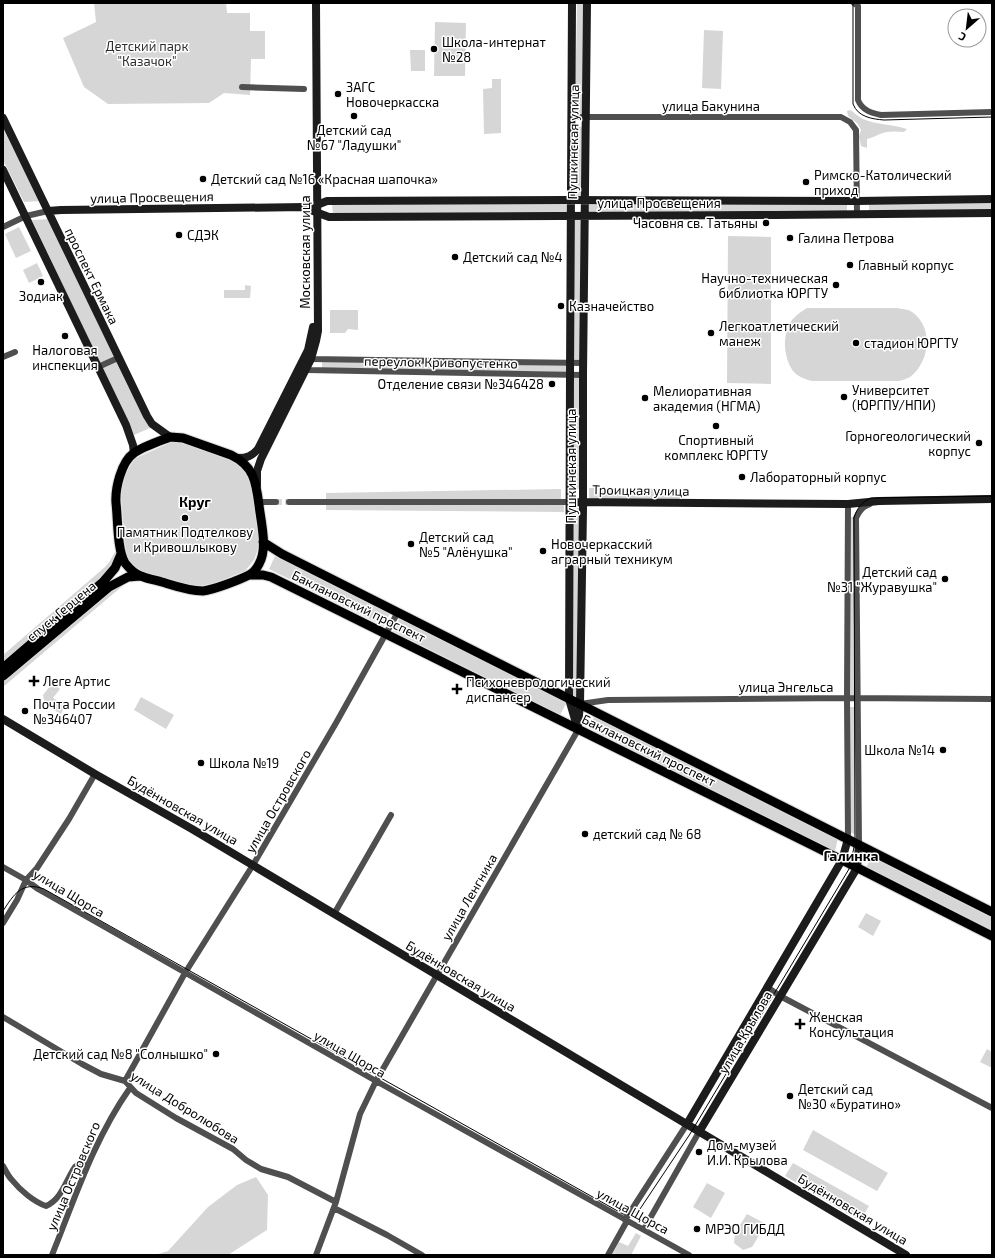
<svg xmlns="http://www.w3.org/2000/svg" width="995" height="1258" font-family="'Exo 2',sans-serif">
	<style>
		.green { fill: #d6d6d6 }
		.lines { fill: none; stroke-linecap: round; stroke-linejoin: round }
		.street-tunnel { stroke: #d9d9d9; stroke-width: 6; stroke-dasharray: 6 3; stroke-linecap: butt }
		.primary-casing { stroke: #dbdbdb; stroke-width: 11 }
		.street { stroke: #4f4f4f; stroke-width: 6 }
		.secondary { stroke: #1c1c1c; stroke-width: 8 }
		.primary { stroke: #000; stroke-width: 9 }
		.tram { stroke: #000; stroke-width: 1 }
		.poi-dot { fill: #000; stroke: #fff; stroke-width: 1.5 }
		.labels { text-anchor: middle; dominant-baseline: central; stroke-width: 3; stroke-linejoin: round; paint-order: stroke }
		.poi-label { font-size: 13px; fill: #000; stroke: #fff; text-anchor: start }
		.park-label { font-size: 13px; fill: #2d2d2d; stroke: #fff }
		.street-label { font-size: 13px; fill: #000; stroke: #fff }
		.neighbourhood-label { font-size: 14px; font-weight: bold; fill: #000; stroke: #fff }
	</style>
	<rect width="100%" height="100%" fill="#fff"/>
	<path class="green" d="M94 3H226L227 13H250V31H265V59H251L250 95 224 93 209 103 108 104 84 87 63 38 96 22Z
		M577 3H583L582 115 575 114Z
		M435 22 466 23 465 76H434Z
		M704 30 723 31 721 89 702 88Z
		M410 50H425V71H411Z
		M492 79H501V133L484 134 483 89 492 88Z
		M850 110C854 112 858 117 863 119 877 125 893 124 907 129L904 132C896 131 886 131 880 134 875 136 872 138 867 139V148L861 146 859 136 861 130 858 124 848 116 847 111Z
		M3 123 41 201 24 202 3 160Z
		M575 126 582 127 581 197H574Z
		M567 201V214L333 215 332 205Z
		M992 201V212L869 213V203Z
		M589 202H847V213L589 214Z
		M50 219 150 428 134 435 32 220Z
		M573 219H583L581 362H571Z
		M19 227 31 251 16 258 5 234Z
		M728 236 771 237V384L727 383Z
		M37 263 43 276 29 283 23 270Z
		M245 285 251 286 250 298H224V290H245Z
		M807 308H897C901 309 908 309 912 312 934 327 930 362 910 377 907 379 902 380 899 381H812C805 379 798 377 793 371 783 357 782 334 792 320 796 315 802 311 807 308Z
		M330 310H358V330L348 329 345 333H330Z
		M322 360 566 366V372L322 368Z
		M573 378H580L581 489H572Z
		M174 441H181L234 460 247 471 254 492 258 531 259 543 257 552 254 560 245 571 215 583 200 586 189 585 144 572 134 567 129 561 126 554 121 498C122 483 126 469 136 458Z
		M589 488 682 489 683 500H589Z
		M561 489V500H326V493Z
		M564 504V512L326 510V505Z
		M572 508H580L578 697H571Z
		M850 517H855V696H849Z
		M117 548V557L112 569 3 664V655L105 567 110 561Z
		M275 556 390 613 384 626 269 569Z
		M121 582 126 583 3 687V680Z
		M400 618 567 702 560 715 393 631Z
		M50 686 58 687 60 689 53 698 65 705 61 714 45 705 43 695Z
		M141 697 174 715 166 729 134 710Z
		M848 707H856V835L850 832Z
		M595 715 838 837 835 852 589 728Z
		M872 855 992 916V932L866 868Z
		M866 913 881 921 873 936 858 927Z
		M987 1049 992 1052V1068L980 1062Z
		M813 1130 888 1173 877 1191 803 1150Z
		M793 1163 869 1206 860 1221 785 1176Z
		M256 1177 268 1195 267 1230 228 1255H155L168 1251 208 1207 237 1185Z
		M707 1183 725 1193 711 1218 693 1207Z
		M747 1214 766 1224 752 1247 743 1250 734 1243 735 1233Z
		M636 1233 641 1236 631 1255H612L619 1242 628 1246Z"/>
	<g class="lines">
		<path class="street-tunnel" d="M276 502H289"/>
		<g class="primary-casing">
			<path id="primary" d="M170 437 183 438 231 455C254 466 256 482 259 505 261 523 268 548 259 564 257 568 253 573 249 575 239 580 213 590 203 591 189 591 175 586 162 582 155 580 148 579 141 576 135 574 129 568 125 563 117 550 118 519 116 503 115 489 121 462 134 453 142 447 160 441 170 437Z
				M263 542 282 554 992 912
				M249 575H263L271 577 842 860 992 936
				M3 668 103 582 115 568 121 554
				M3 676 109 587 128 577 140 576"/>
		</g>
		<path class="street" d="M854 3 858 6V100C862 110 871 113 881 115L992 112
			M242 87 304 89
			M571 117H841L850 122 856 130 857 214
			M3 227 26 216 48 211
			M3 357 15 352
			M309 358 311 359 583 363
			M98 367 118 358
			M303 369 306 370 583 375
			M258 502H276
			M289 502H570
			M580 704 608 700 847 698 992 699
			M848 839 847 698 848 504
			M859 845 856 518C859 511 863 506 870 504
			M3 867 26 880 38 889 376 1081 689 1255
			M334 914 391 815
			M3 923 17 900 26 880 37 868 69 819 95 774
			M767 987 780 996 992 1108
			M3 1017 82 1064 101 1074 125 1081 136 1093 176 1118 233 1149 246 1160 261 1169 288 1177 336 1202
			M125 1081 185 973 253 865 336 723 398 612
			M3 1166C6 1171 8 1176 12 1180 20 1190 34 1202 46 1206 62 1199 66 1180 75 1167L79 1164 88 1163
			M334 1208 387 1235 422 1255
			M625 1220 687 1124
			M644 1229 699 1132
			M52 1255C75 1198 94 1139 130 1088
			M316 1255 336 1202 360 1114 376 1081 578 730
			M608 1255 627 1221"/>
		<path class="secondary" d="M572 3 570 375 569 699 578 730
			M3 118 147 416 152 424 170 437
			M3 170 126 425 133 445 134 453
			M305 208 329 217 776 215 992 213
			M48 211 61 210 305 207H312L327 201 566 200 857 201 992 199
			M238 458C247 458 252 456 258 449L308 350 313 327
			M257 485V471L261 459 311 359 316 341 318 331 316 3
			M570 502 848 504 879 501 992 499
			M3 719 95 774 192 829 906 1255
			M578 725 580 704 583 509V375L587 3
			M687 1124 842 860 848 839
			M699 1132 857 868 859 845"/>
		<use href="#primary" class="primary"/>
		<path class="tram" d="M853 3V104C858 117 872 119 884 120L992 117
			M3 911C14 894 22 881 44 889L623 1214C630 1215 635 1214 640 1209L690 1134 849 869 855 843 854 518C857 508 862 502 871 498L992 496"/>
	</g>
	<g class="poi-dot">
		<circle cx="434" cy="49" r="4"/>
		<circle cx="338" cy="94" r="4"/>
		<circle cx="354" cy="116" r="4"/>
		<circle cx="203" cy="179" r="4"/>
		<circle cx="806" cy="182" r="4"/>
		<circle cx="766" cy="223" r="4"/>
		<circle cx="179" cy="235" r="4"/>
		<circle cx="790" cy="238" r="4"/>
		<circle cx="455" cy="257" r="4"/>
		<circle cx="850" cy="265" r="4"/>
		<circle cx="41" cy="282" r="4"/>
		<circle cx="836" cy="285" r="4"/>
		<circle cx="561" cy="306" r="4"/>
		<circle cx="711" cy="333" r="4"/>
		<circle cx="65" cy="336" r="4"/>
		<circle cx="856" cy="343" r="4"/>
		<circle cx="552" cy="384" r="4"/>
		<circle cx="844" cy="397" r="4"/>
		<circle cx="645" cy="398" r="4"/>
		<circle cx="716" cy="426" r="4"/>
		<circle cx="979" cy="443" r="4"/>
		<circle cx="742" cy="477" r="4"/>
		<circle cx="185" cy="518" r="4"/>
		<circle cx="411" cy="544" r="4"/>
		<circle cx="543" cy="551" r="4"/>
		<circle cx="945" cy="579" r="4"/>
		<path d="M32 675h4v4h4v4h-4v4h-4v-4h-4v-4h4z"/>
		<path d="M455 683h4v4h4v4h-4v4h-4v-4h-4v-4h4z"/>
		<circle cx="25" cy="711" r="4"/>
		<circle cx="943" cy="750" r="4"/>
		<circle cx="201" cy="763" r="4"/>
		<circle cx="585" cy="834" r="4"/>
		<path d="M798 1018h4v4h4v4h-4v4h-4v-4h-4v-4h4z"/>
		<circle cx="216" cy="1054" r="4"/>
		<circle cx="790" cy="1096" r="4"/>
		<circle cx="699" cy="1152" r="4"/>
		<circle cx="697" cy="1229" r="4"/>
	</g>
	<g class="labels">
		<g class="poi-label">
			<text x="442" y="42">Школа-интернат<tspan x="442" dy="15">№28</tspan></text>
			<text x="346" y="87">ЗАГС<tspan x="346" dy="15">Новочеркасска</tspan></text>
			<text x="354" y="130" text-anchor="middle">Детский сад<tspan x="354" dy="15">№67 "Ладушки"</tspan></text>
			<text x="814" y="175">Римско-Католический<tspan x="814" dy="15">приход</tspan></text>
			<text x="211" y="179">Детский сад №16 «Красная шапочка»</text>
			<text x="758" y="223" text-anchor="end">Часовня св. Татьяны</text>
			<text x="187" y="235">СДЭК</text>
			<text x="798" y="238">Галина Петрова</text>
			<text x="463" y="257">Детский сад №4</text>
			<text x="858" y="265">Главный корпус</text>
			<text x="828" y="278" text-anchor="end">Научно-техническая<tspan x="828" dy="15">библиотка ЮРГТУ</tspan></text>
			<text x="41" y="296" text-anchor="middle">Зодиак</text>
			<text x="569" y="306">Казначейство</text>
			<text x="719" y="326">Легкоатлетический<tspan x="719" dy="15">манеж</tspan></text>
			<text x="864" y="343">стадион ЮРГТУ</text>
			<text x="65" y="350" text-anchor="middle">Налоговая<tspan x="65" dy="15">инспекция</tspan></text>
			<text x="544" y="384" text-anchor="end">Отделение связи №346428</text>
			<text x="852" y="390">Университет<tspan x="852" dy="15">(ЮРГПУ/НПИ)</tspan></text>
			<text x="653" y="391">Мелиоративная<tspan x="653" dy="15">академия (НГМА)</tspan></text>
			<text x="971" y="436" text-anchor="end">Горногеологический<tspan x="971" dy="15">корпус</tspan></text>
			<text x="716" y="440" text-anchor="middle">Спортивный<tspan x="716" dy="15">комплекс ЮРГТУ</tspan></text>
			<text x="750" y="477">Лабораторный корпус</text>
			<text x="185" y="532" text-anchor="middle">Памятник Подтелкову<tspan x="185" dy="15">и Кривошлыкову</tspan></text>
			<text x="419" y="537">Детский сад<tspan x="419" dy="15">№5 "Алёнушка"</tspan></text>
			<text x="551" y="544">Новочеркасский<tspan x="551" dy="15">аграрный техникум</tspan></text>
			<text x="937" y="572" text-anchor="end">Детский сад<tspan x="937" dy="15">№31 "Журавушка"</tspan></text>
			<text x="43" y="681">Леге Артис</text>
			<text x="466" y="682">Психоневрологический<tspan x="466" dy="15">диспансер</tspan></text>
			<text x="33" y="704">Почта России<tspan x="33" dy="15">№346407</tspan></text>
			<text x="935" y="750" text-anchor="end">Школа №14</text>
			<text x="209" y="763">Школа №19</text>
			<text x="593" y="834">детский сад № 68</text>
			<text x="809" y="1017">Женская<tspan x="809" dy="15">Консультация</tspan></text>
			<text x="208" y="1054" text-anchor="end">Детский сад №8 "Солнышко"</text>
			<text x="798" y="1089">Детский сад<tspan x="798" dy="15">№30 «Буратино»</tspan></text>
			<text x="707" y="1145">Дом-музей<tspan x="707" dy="15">И.И. Крылова</tspan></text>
			<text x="705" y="1229">МРЭО ГИБДД</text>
		</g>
		<g class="park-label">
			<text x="147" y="46">Детский парк<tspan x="147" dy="15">"Казачок"</tspan></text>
		</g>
		<g class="street-label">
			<text x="711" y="106">улица Бакунина</text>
			<text transform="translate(573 142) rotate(-89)">Пушкинская улица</text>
			<text transform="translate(152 197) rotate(-1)">улица Просвещения</text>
			<text x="659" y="203">улица Просвещения</text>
			<text transform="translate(305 252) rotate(-90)">Московская улица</text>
			<text transform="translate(92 276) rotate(64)">проспект Ермака</text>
			<text transform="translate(441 362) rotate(1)">переулок Кривопустенко</text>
			<text transform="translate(571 466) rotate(-90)">Пушкинская улица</text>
			<text transform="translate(641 490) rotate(1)">Троицкая улица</text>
			<text transform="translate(359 606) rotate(26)">Баклановский проспект</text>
			<text transform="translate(61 611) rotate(-40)">спуск Герцена</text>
			<text x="786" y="687">улица Энгельса</text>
			<text transform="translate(649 750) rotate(26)">Баклановский проспект</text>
			<text transform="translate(278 801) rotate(-60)">улица Островского</text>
			<text transform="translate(183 810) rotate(30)">Будённовская улица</text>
			<text transform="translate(69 893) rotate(31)">улица Щорса</text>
			<text transform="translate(469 897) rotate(-60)">улица Ленгника</text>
			<text transform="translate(461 976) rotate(31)">Будённовская улица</text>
			<text transform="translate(745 1032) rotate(-60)">улица Крылова</text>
			<text transform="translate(350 1054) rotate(30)">улица Щорса</text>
			<text transform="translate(185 1107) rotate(32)">улица Добролюбова</text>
			<text transform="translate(73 1176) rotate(-67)">улица Островского</text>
			<text transform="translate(853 1209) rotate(31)">Будённовская улица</text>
			<text transform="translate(633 1211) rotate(29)">улица Щорса</text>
		</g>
		<g class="neighbourhood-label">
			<text x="195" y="501">Круг</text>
			<text x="851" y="855">Галинка</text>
		</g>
	</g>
	<rect width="995" height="1258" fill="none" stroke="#000000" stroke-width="8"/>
	<g transform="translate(967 28) rotate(208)"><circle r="19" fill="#ffffff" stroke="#999999"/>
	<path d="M0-3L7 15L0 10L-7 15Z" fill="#000000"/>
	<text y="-6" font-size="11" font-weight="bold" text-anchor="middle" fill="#000000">С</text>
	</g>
</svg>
